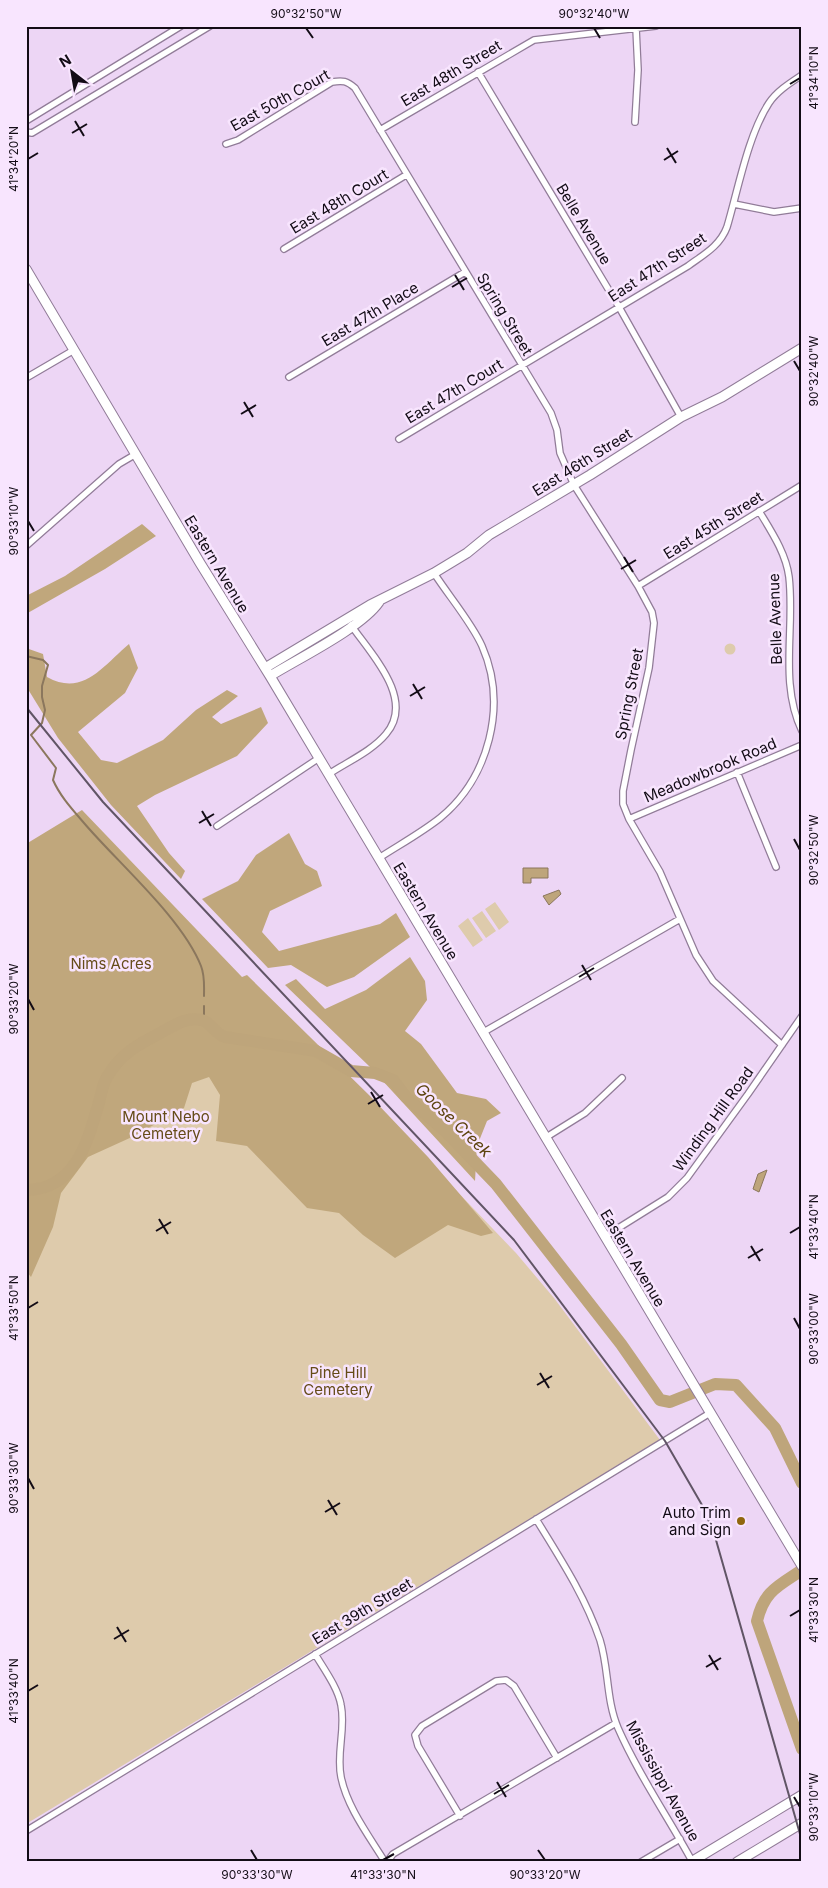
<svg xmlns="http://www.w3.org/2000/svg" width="828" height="1888" font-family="Inter,sans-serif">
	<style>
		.green { fill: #decbac }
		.forest { fill: #c0a77c }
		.water { fill: #bea57b; stroke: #8b775d }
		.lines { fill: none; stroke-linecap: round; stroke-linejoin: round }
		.stream { stroke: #8b775d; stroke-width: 2 }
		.river { stroke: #bea57b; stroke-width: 12 }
		.street-casing { stroke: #917c98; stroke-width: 8 }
		.secondary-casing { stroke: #917c98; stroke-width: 11 }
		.primary-casing { stroke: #917c98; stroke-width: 11 }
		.street { stroke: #fff; stroke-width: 5.5 }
		.secondary { stroke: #fff; stroke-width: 9 }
		.primary { stroke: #fff; stroke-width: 9 }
		.rail { stroke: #615566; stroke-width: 2 }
		.ticks { fill: none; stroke: #130c16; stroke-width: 2 }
		.poi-dot { fill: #90670e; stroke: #f8e5fe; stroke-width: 2 }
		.labels { text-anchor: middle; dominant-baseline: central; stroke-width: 5; stroke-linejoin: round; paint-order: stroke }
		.street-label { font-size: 15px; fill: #130c16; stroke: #f8e5fe }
		.park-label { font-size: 15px; fill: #654b18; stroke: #f8e5fe }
		.poi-label { font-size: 15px; fill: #130c16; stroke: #f8e5fe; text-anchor: end }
		.water-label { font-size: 16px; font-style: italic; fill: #5c420d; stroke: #f8e5fe }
		.neatline { fill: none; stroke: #130c16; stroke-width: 2 }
		.ticks-label { font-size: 12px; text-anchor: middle; fill: #130c16 }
	</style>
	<rect width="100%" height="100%" fill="#edd6f5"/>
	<path class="green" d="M724.5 649a5.5 5.5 0 1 1 11 0a5.5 5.5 0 1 1-11 0Z
		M495 902 509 922 499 930 485 909Z
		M482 911 496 931 486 938 472 918Z
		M468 918 483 940 473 947 458 926Z
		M115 1057 360 1090 516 1253 554 1298 660 1440 26 1824V1147Z"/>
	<path class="forest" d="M142 524 156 536 105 569 26 614V596L65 576Z
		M129 644 138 668 125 693 78 732 101 760 117 763 163 740 196 710 227 690 238 696 212 717 221 724 261 707 268 723 237 756 155 795 137 806 169 853 185 871 181 879 111 805 58 738 26 686V648L43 654 47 677C83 697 103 666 129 644Z
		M82 810 242 977 247 975 369 1095 428 1157 493 1233 481 1236 448 1225 395 1258 363 1235 339 1213 307 1208 247 1146 216 1141 220 1095 209 1077 192 1083 184 1108 132 1137 88 1157 61 1193 53 1227 31 1277 26 1271V844Z
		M289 833 305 864 317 871 322 886 270 911 262 932 279 951 380 924 396 913 410 937 354 977 327 987 291 965 268 968 202 899 238 881 256 855Z
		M410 957 425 981 427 1000 405 1031 421 1044 457 1093 486 1099 501 1113 487 1121 477 1146 475 1181 369 1066 285 985 296 979 325 1009 366 990Z"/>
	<path class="water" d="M523 868H548V878H531V883H523Z
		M559 890 561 894 549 905 543 896Z
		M767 1170 759 1192 753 1189 758 1174Z"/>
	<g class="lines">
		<path class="stream" d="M26 656 43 660 48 665 42 686V697L45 710 42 723 31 735 56 768 53 780C60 796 72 809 84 823 118 863 182 918 201 966 205 976 204 986 204 996
			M204 1020V1006"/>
		<path class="river" d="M26 1190C74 1190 87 1144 98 1106 101 1096 102 1085 107 1077 121 1053 139 1044 162 1032 175 1025 186 1017 201 1020 210 1021 215 1034 225 1037L316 1051 351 1071 375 1073 393 1080 406 1097 447 1133 496 1184 621 1344 660 1400 670 1402 715 1384 736 1385 775 1428 802 1483
			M802 1570C778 1586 764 1591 757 1621L802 1749"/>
		<g class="street-casing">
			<path id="street" d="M478 72 619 307 681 417
				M26 121 181 26
				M635 122 638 70 636 28
				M380 130 534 40 656 26
				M26 132 32 133 210 26
				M226 144 238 140 332 82C343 80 347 81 355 88L551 413 557 430 560 453 574 485 638 586 652 612 654 623 649 668 631 750 623 791V804L629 819 660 872 696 955 713 981 782 1045
				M734 204 774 212 802 208
				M284 249 406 175
				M289 377 465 272
				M26 378 74 350
				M399 439 688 266C703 255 720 246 727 227 738 190 748 135 769 103 777 91 790 83 802 75
				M759 511C771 531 786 553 789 577 795 629 779 683 802 731
				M26 546 119 464 136 454
				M638 586 802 485
				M737 772 776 867
				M329 774C347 762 372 751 386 734 416 699 370 653 351 625
				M629 819 802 745
				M217 826 319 758
				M379 858C399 845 421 833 440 818 489 778 508 705 482 646 472 623 448 595 434 573
				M482 1033 680 919
				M545 1138 585 1113 622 1078
				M604 1237 668 1197 687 1178 748 1094 802 1016
				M536 1519C560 1558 585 1596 600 1640 609 1669 606 1700 618 1728 638 1774 668 1817 692 1861
				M315 1654C324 1669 338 1688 341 1705 346 1729 336 1753 341 1777 347 1807 369 1836 385 1862
				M460 1816 418 1746 415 1735 422 1726 496 1681 506 1680 514 1686 557 1758
				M26 1831 710 1413
				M387 1862 393 1854 616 1723
				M641 1862 680 1839"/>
		</g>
		<g class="secondary-casing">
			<path id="secondary" d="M26 269 200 563 270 676 802 1566
				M265 668 370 605 434 573 467 553 489 535 590 475 681 417 722 397 802 348
				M270 676C299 658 361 628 379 602"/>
		</g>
		<g class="primary-casing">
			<path id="primary" d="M691 1862 802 1795
				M737 1862 802 1823"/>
		</g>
		<use href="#street" class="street"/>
		<use href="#secondary" class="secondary"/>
		<use href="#primary" class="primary"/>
		<path class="rail" d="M26 707 103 802 514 1240 665 1441 702 1505 714 1533 802 1841"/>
	</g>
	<path class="ticks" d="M306 28 313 38M594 28 600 38M790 84 800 78M75 121 84 136M72 133 87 124M667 148 676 163M28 159 38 153M664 160 678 151M455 275 464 290M452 287 467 278M794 361 800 371M244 402 253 417M241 414 256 405M28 521 34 531M624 557 633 572M621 569 636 560M413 684 422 699M410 696 425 687M202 811 211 826M199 823 214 814M794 839 800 850M582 965 591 980M579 977 594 968M28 999 34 1010M371 1092 380 1107M368 1104 383 1095M159 1219 168 1234M156 1231 171 1222M790 1233 800 1227M751 1246 760 1261M748 1258 763 1249M28 1308 38 1302M794 1318 800 1329M540 1373 549 1388M537 1385 552 1376M28 1478 34 1489M328 1500 337 1515M325 1512 340 1503M790 1616 800 1610M117 1627 126 1642M114 1639 129 1630M709 1655 718 1670M706 1667 721 1658M28 1691 38 1685M497 1782 506 1797M494 1794 509 1785M794 1797 800 1807M251 1850 257 1860M538 1850 545 1860M383 1860 394 1854"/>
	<circle class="poi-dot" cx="741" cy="1521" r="5"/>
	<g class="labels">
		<g class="street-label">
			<text transform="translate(451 73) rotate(-31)">East 48th Street</text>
			<text transform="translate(280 100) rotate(-29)">East 50th Court</text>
			<text transform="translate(339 201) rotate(-31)">East 48th Court</text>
			<text transform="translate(584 224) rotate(59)">Belle Avenue</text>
			<text transform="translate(657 267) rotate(-33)">East 47th Street</text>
			<text transform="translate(370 314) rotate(-31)">East 47th Place</text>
			<text transform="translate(505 314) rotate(59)">Spring Street</text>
			<text transform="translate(454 391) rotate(-31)">East 47th Court</text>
			<text transform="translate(582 462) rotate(-32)">East 46th Street</text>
			<text transform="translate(713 525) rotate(-32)">East 45th Street</text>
			<text transform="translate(217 564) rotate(59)">Eastern Avenue</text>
			<text transform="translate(775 619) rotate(-92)">Belle Avenue</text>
			<text transform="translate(629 694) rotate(-79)">Spring Street</text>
			<text transform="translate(710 770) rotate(-23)">Meadowbrook Road</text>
			<text transform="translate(426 911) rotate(59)">Eastern Avenue</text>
			<text transform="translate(713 1119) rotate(-54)">Winding Hill Road</text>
			<text transform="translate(633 1258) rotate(59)">Eastern Avenue</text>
			<text transform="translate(362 1611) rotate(-31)">East 39th Street</text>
			<text transform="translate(663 1781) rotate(61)">Mississippi Avenue</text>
		</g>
		<g class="park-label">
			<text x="111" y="963">Nims Acres</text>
			<text x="166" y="1116">Mount Nebo<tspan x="166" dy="17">Cemetery</tspan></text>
			<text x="338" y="1372">Pine Hill<tspan x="338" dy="17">Cemetery</tspan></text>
		</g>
		<g class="poi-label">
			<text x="731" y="1512">Auto Trim<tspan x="731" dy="17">and Sign</tspan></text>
		</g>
		<g class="water-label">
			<text transform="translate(454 1120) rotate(44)">Goose Creek</text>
		</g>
	</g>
	<rect width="828" height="1888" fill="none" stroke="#f8e5fe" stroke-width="55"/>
	<g transform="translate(72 72) rotate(329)" stroke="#f8e5fe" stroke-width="4" paint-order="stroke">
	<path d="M0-4L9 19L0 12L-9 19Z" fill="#130c16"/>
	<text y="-8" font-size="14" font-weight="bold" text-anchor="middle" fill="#130c16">N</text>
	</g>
	<rect x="28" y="28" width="772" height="1832" class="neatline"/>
	<g class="ticks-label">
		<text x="306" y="18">90°32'50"W</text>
		<text x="594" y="18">90°32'40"W</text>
		<text transform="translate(814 78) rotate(-90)" y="4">41°34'10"N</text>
		<text transform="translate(14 159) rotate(-90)" y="4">41°34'20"N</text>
		<text transform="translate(814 371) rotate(-90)" y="4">90°32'40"W</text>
		<text transform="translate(14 521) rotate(-90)" y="4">90°33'10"W</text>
		<text transform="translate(814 850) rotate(-90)" y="4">90°32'50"W</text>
		<text transform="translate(14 999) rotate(-90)" y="4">90°33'20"W</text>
		<text transform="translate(814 1227) rotate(-90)" y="4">41°33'40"N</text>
		<text transform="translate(14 1308) rotate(-90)" y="4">41°33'50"N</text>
		<text transform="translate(814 1329) rotate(-90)" y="4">90°33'00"W</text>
		<text transform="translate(14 1478) rotate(-90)" y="4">90°33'30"W</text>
		<text transform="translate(814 1610) rotate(-90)" y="4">41°33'30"N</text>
		<text transform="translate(14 1691) rotate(-90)" y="4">41°33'40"N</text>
		<text transform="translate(814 1807) rotate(-90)" y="4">90°33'10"W</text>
		<text x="257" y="1879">90°33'30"W</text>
		<text x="383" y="1879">41°33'30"N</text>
		<text x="545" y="1879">90°33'20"W</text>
	</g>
</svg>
